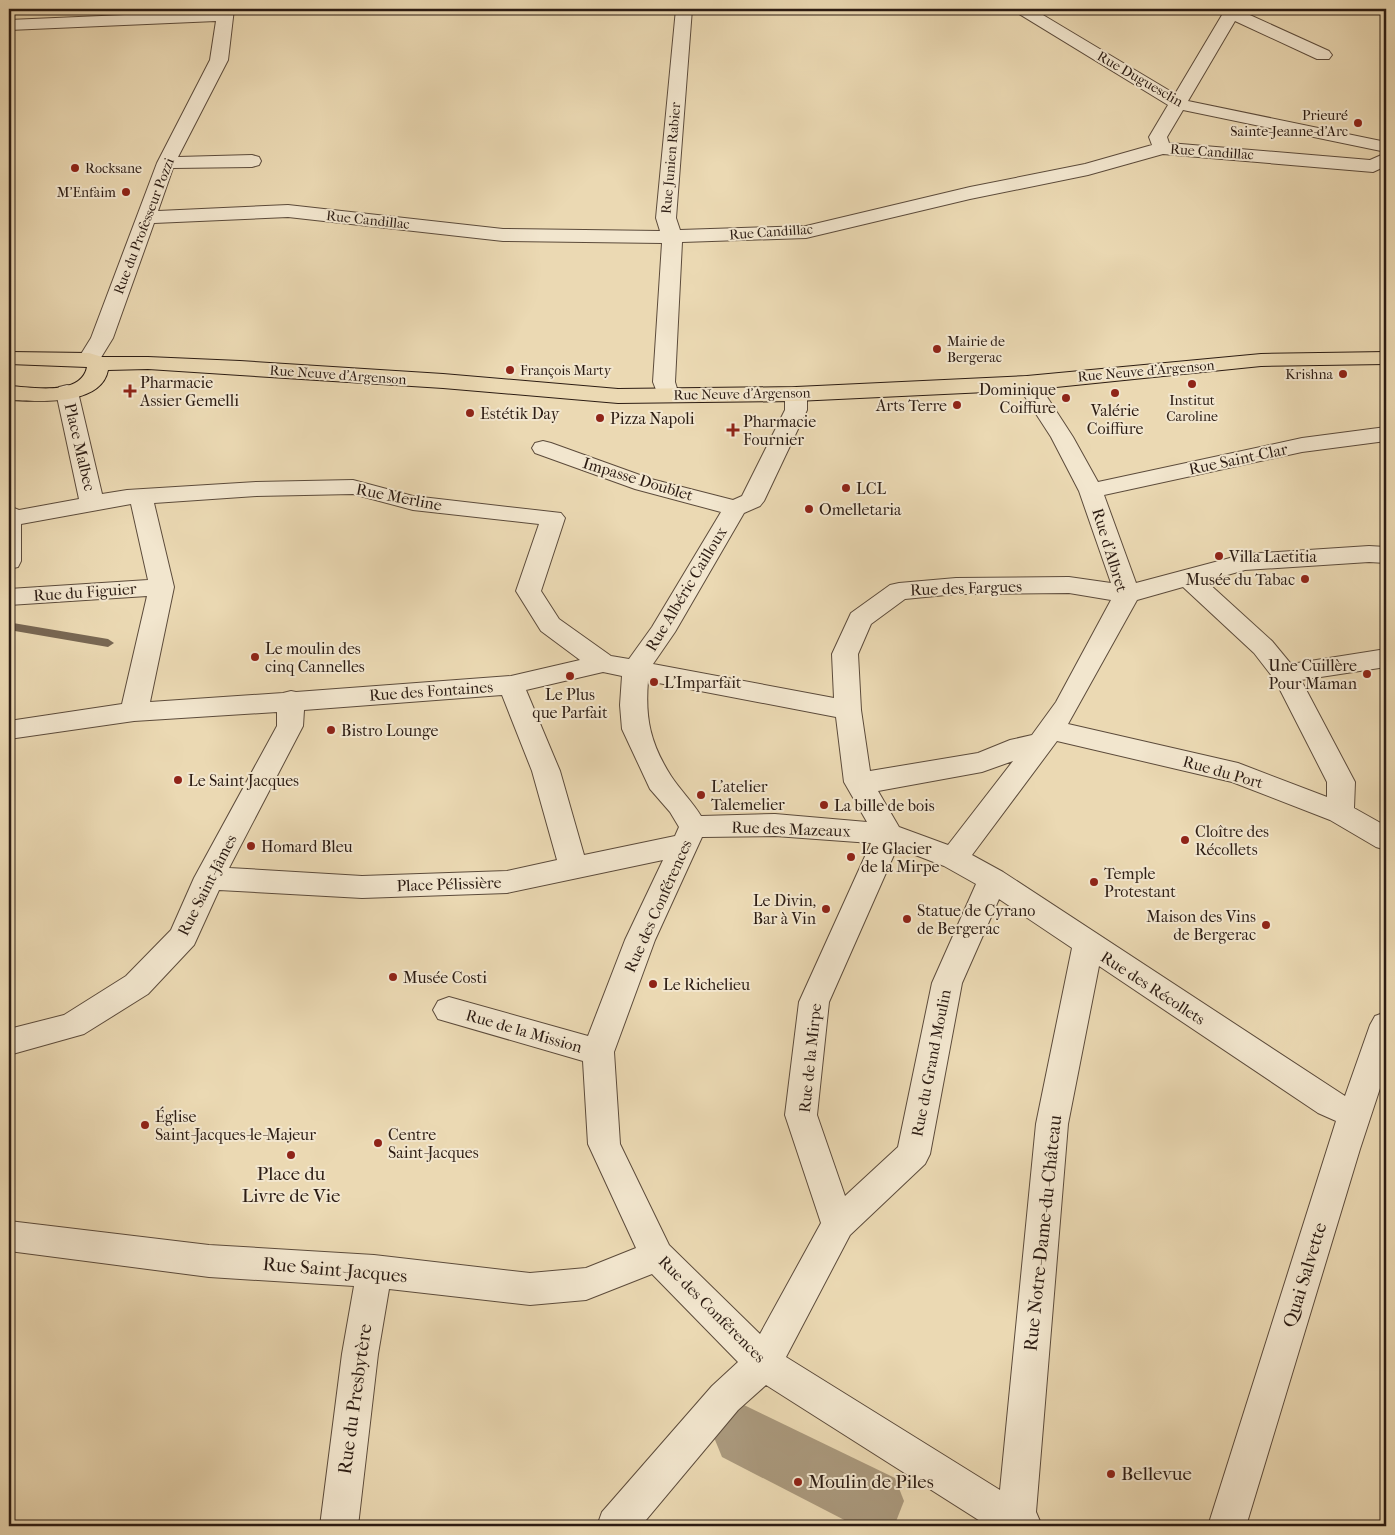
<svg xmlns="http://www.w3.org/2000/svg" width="1395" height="1535" font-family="'IM FELL French Canon',serif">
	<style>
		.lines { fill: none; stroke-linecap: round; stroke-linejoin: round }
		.stream { fill: #786753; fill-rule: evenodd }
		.canal { fill: #aa997d; fill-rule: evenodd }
		.minor-casing { stroke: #5c4b3b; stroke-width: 2 }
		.major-casing { stroke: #2c1c13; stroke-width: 2 }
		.minor { fill: #f2e6ce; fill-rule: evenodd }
		.major { fill: #ebd9b3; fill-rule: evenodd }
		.poi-dot { fill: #8f2418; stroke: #f2e6ce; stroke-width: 2 }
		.labels { text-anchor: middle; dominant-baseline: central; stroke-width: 4; stroke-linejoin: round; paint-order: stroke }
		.far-street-label { font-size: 14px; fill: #2c1c13; stroke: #f2e6ce }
		.far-poi-label { font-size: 14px; fill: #2c1c13; stroke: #f2e6ce; text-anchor: end }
		.poi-label { font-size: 16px; fill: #2c1c13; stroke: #f2e6ce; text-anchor: start }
		.street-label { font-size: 16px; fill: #2c1c13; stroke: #f2e6ce }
		.near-poi-label { font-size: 19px; fill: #2c1c13; stroke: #f2e6ce; text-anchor: start }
		.near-street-label { font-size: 19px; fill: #2c1c13; stroke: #f2e6ce }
	</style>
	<rect width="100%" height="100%" fill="#ebd9b3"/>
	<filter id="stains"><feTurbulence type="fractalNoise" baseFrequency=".004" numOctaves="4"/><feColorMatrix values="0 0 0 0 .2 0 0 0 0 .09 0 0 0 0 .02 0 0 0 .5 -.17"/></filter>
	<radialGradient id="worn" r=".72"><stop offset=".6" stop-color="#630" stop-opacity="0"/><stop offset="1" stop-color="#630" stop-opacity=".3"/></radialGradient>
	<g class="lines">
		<path class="stream" d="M13 623 108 639 114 643 108 647 9 630V624Z"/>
		<path class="canal" d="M744 1405 895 1478 904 1501 895 1524 888 1526H856L722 1457 713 1435 722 1413Z"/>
		<g class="minor-casing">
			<path id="minor" d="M218 9H234L228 60 178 157 252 155 259 157 261 161 259 165 252 167 173 168 158 211 288 205 503 229 660 231 656 218 676 9H692L676 218 680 230 806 226 970 187 1085 164 1152 145 1149 137 1168 105 1016 12 1014 9H1033L1175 94 1222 15 1215 9H1242L1241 11 1329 51 1332 55 1329 59H1317L1235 21 1188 101 1386 142V152L1183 110 1167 137 1169 143 1370 160 1386 153V166L1373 172 1163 154 1088 175 970 199 806 238 682 242 675 382 679 395 676 400 668 402 660 400 653 382 662 243 503 241 288 217 154 223 113 338 97 364 89 365 81 364 78 359 91 338 157 163 210 60 216 21 9 30V20L217 11Z
				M1027 376 1035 378 1038 383 1073 437 1098 482 1302 438 1386 427V441L1302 452 1104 495 1136 583 1245 554 1369 546 1386 547V563L1369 562 1245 570 1206 581 1272 641 1291 664 1386 649V667L1301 680 1355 782 1354 808 1386 826V850L1376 847 1330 820 1232 782 1057 741 972 855 1003 872 1345 1096 1370 1025 1375 1016 1386 1012V1070L1360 1149 1246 1526H1208L1336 1121 1318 1113 1099 966 1068 1124 1036 1512 1042 1526H988L766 1385 738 1410 641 1526H597L602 1512 712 1386 738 1362 652 1274 586 1300 530 1305 389 1289 378 1354 358 1526H320L342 1354 354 1286 209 1277 9 1251V1221L209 1245 374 1255 530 1273 586 1268 636 1248 588 1144 583 1061 438 1019 433 1010 438 1001 449 997 588 1036 625 940 663 860 507 893 362 898 219 890 194 945 148 994 84 1034 9 1055V1029L64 1015 126 976 171 930 194 878 277 726V712L134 721 9 739V721L122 704 147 596 9 605V589L148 580 131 504 21 524V561L18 567 9 569V506L19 510 79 499 56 392 59 387 67 385 75 387 78 392 102 494 127 490 256 482 353 480 413 496 561 513 565 518 541 591 559 619 611 656 629 659 652 627 721 512 635 489 535 453 532 448 535 443 543 441 551 443 651 479 733 500 742 496 785 410V394L788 389 796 387 804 389 807 394V410L764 501 760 506 744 513 675 632 653 664 834 698 832 654 851 613 890 585 899 583 956 578 1069 577 1111 583 1079 491 1051 437 1016 383 1019 378ZM353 494 413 510 539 524 516 591 541 631 580 660 511 676 296 692 291 691 283 693 150 702 174 587 154 503 256 496ZM1183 587 1254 653 1275 680 1327 782V797L1238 763 1068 724 1137 600ZM1069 593 1111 600 1056 702 1032 735 1010 740 978 753 870 771 861 710 858 654 871 624 905 599 956 594ZM603 672 622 676 620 705 622 729 650 789 670 812 679 827 675 836 584 855 560 771 526 690ZM648 681 836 717 844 782 867 822 775 814 701 816C692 801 680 790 671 776 650 743 645 718 648 681ZM502 695 532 771 557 860 507 871 362 876 229 868 303 726 304 710ZM1013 761 948 845 899 827 878 791 982 772ZM775 836 871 843 799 1002 785 1115 821 1223 760 1334 669 1245 620 1144 614 1052 655 940 702 837ZM897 848 944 866 976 884 932 983 898 1147 845 1196 817 1115 829 1002ZM999 899 1072 948 1036 1124 1000 1490 786 1357 850 1235 925 1164 930 1154 962 983Z"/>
		</g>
		<g class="major-casing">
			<path id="major" d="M9 352 89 353 102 357H148L240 361 443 374 618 389 796 387 1027 376 1261 354 1386 352V364L1261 366 1027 390 796 401 618 403 443 388 240 375 148 369 108 370C101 407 36 401 9 400V386C31 387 81 397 87 367L9 364Z"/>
		</g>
		<use href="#minor" class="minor"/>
		<use href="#major" class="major"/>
	</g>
	<g class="poi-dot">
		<circle cx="1358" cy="123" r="5"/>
		<circle cx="75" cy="168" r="5"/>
		<circle cx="126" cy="192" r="5"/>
		<circle cx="937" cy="349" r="5"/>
		<circle cx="510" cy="370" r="5"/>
		<circle cx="1343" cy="374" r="5"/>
		<circle cx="1192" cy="384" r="5"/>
		<path d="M127.5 383.5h5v5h5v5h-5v5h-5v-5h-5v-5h5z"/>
		<circle cx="1115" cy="393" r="5"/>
		<circle cx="1066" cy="398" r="5"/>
		<circle cx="957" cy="405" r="5"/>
		<circle cx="470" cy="413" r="5"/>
		<circle cx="600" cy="418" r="5"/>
		<path d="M730.5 422.5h5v5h5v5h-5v5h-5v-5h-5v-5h5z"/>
		<circle cx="846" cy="488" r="5"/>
		<circle cx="809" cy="509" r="5"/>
		<circle cx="1219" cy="556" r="5"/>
		<circle cx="1305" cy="579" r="5"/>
		<circle cx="255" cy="657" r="5"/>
		<circle cx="1367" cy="674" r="5"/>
		<circle cx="570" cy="676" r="5"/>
		<circle cx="654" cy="682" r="5"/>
		<circle cx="331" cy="730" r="5"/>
		<circle cx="178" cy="780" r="5"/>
		<circle cx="701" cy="795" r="5"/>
		<circle cx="824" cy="805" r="5"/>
		<circle cx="1185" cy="840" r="5"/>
		<circle cx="251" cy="846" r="5"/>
		<circle cx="851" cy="857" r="5"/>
		<circle cx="1094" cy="882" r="5"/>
		<circle cx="826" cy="909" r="5"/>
		<circle cx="907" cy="919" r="5"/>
		<circle cx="1266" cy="925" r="5"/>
		<circle cx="393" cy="977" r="5"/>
		<circle cx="653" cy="984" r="5"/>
		<circle cx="145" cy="1125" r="5"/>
		<circle cx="378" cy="1143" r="5"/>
		<circle cx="291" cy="1155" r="5"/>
		<circle cx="1111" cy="1474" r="5"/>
		<circle cx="798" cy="1482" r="5"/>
	</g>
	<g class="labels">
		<g class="far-street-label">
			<text transform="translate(1140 79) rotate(30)">Rue Duguesclin</text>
			<text transform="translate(1212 152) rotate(4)">Rue Candillac</text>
			<text transform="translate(671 158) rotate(-85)">Rue Junien Rabier</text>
			<text transform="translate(368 220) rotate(6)">Rue Candillac</text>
			<text transform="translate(144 226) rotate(-69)">Rue du Professeur Pozzi</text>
			<text transform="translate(771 232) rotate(-4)">Rue Candillac</text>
			<text transform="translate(1146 371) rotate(-5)">Rue Neuve d'Argenson</text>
			<text transform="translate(338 375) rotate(4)">Rue Neuve d'Argenson</text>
			<text transform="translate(742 394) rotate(-1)">Rue Neuve d'Argenson</text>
		</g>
		<g class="far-poi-label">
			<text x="1348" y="115">Prieuré<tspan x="1348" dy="16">Sainte-Jeanne-d'Arc</tspan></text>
			<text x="85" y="168" text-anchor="start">Rocksane</text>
			<text x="116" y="192">M'Enfaim</text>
			<text x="947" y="341" text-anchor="start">Mairie de<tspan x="947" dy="16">Bergerac</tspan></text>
			<text x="520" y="370" text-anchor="start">François Marty</text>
			<text x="1333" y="374">Krishna</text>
			<text x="1192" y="400" text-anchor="middle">Institut<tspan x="1192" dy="16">Caroline</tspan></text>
		</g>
		<g class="poi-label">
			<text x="140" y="382">Pharmacie<tspan x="140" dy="18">Assier Gemelli</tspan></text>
			<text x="1056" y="389" text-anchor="end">Dominique<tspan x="1056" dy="18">Coiffure</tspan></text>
			<text x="947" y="405" text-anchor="end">Arts Terre</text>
			<text x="1115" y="410" text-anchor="middle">Valérie<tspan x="1115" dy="18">Coiffure</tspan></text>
			<text x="480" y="413">Estétik Day</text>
			<text x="610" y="418">Pizza Napoli</text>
			<text x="743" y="421">Pharmacie<tspan x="743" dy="18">Fournier</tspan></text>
			<text x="856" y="488">LCL</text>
			<text x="819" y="509">Omelletaria</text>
			<text x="1229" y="556">Villa Laetitia</text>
			<text x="1295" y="579" text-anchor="end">Musée du Tabac</text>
			<text x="265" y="648">Le moulin des<tspan x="265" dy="18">cinq Cannelles</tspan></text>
			<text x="1357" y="665" text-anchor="end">Une Cuillère<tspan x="1357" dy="18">Pour Maman</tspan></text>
			<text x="664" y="682">L'Imparfait</text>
			<text x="570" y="694" text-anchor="middle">Le Plus<tspan x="570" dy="18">que Parfait</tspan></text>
			<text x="341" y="730">Bistro Lounge</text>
			<text x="188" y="780">Le Saint Jacques</text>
			<text x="711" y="786">L'atelier<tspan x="711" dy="18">Talemelier</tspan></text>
			<text x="834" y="805">La bille de bois</text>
			<text x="1195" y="831">Cloître des<tspan x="1195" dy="18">Récollets</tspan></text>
			<text x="261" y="846">Homard Bleu</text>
			<text x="861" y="848">Le Glacier<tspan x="861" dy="18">de la Mirpe</tspan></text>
			<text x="1104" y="873">Temple<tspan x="1104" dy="18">Protestant</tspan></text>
			<text x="816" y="900" text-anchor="end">Le Divin,<tspan x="816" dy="18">Bar à Vin</tspan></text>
			<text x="917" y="910">Statue de Cyrano<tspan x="917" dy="18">de Bergerac</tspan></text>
			<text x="1256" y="916" text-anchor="end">Maison des Vins<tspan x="1256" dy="18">de Bergerac</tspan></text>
			<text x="403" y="977">Musée Costi</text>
			<text x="663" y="984">Le Richelieu</text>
			<text x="155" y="1116">Église<tspan x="155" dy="18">Saint-Jacques-le-Majeur</tspan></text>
			<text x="388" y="1134">Centre<tspan x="388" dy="18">Saint-Jacques</tspan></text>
		</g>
		<g class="street-label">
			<text transform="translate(80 447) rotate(77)">Place Malbec</text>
			<text transform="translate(1238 459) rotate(-12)">Rue Saint-Clar</text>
			<text transform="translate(638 479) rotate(17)">Impasse Doublet</text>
			<text transform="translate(399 497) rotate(11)">Rue Merline</text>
			<text transform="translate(1110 550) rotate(73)">Rue d'Albret</text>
			<text transform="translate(966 588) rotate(-2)">Rue des Fargues</text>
			<text transform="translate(686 589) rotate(-59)">Rue Albéric Cailloux</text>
			<text transform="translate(85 592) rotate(-4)">Rue du Figuier</text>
			<text transform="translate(431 691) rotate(-4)">Rue des Fontaines</text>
			<text transform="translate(1223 772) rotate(16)">Rue du Port</text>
			<text transform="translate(791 829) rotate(2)">Rue des Mazeaux</text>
			<text transform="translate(449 884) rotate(-2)">Place Pélissière</text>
			<text transform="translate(207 885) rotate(-63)">Rue Saint-Jâmes</text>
			<text transform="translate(658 906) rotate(-66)">Rue des Conférences</text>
			<text transform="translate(1153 988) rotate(33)">Rue des Récollets</text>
			<text transform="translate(524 1031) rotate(16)">Rue de la Mission</text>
			<text transform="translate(810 1058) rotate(-84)">Rue de la Mirpe</text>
			<text transform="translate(931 1063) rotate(-79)">Rue du Grand Moulin</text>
			<text transform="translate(712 1309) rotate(45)">Rue des Conférences</text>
		</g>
		<g class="near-poi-label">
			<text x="291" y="1174" text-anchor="middle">Place du<tspan x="291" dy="22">Livre de Vie</tspan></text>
			<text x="1121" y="1474">Bellevue</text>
			<text x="808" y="1482">Moulin de Piles</text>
		</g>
		<g class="near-street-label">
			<text transform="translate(1043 1233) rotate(-84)">Rue Notre-Dame-du-Château</text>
			<text transform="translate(335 1270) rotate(5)">Rue Saint-Jacques</text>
			<text transform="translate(1305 1275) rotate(-73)">Quai Salvette</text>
			<text transform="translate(355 1399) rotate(-82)">Rue du Presbytère</text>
		</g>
	</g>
	<rect width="1395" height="1535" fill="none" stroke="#ebd9b3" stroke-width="30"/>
	<rect x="10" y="10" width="1375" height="1515" fill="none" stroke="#2c1c13" stroke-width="2.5"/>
	<rect x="15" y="15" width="1365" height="1505" fill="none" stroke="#2c1c13"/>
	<rect width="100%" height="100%" filter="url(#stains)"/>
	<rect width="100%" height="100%" fill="url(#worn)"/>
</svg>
